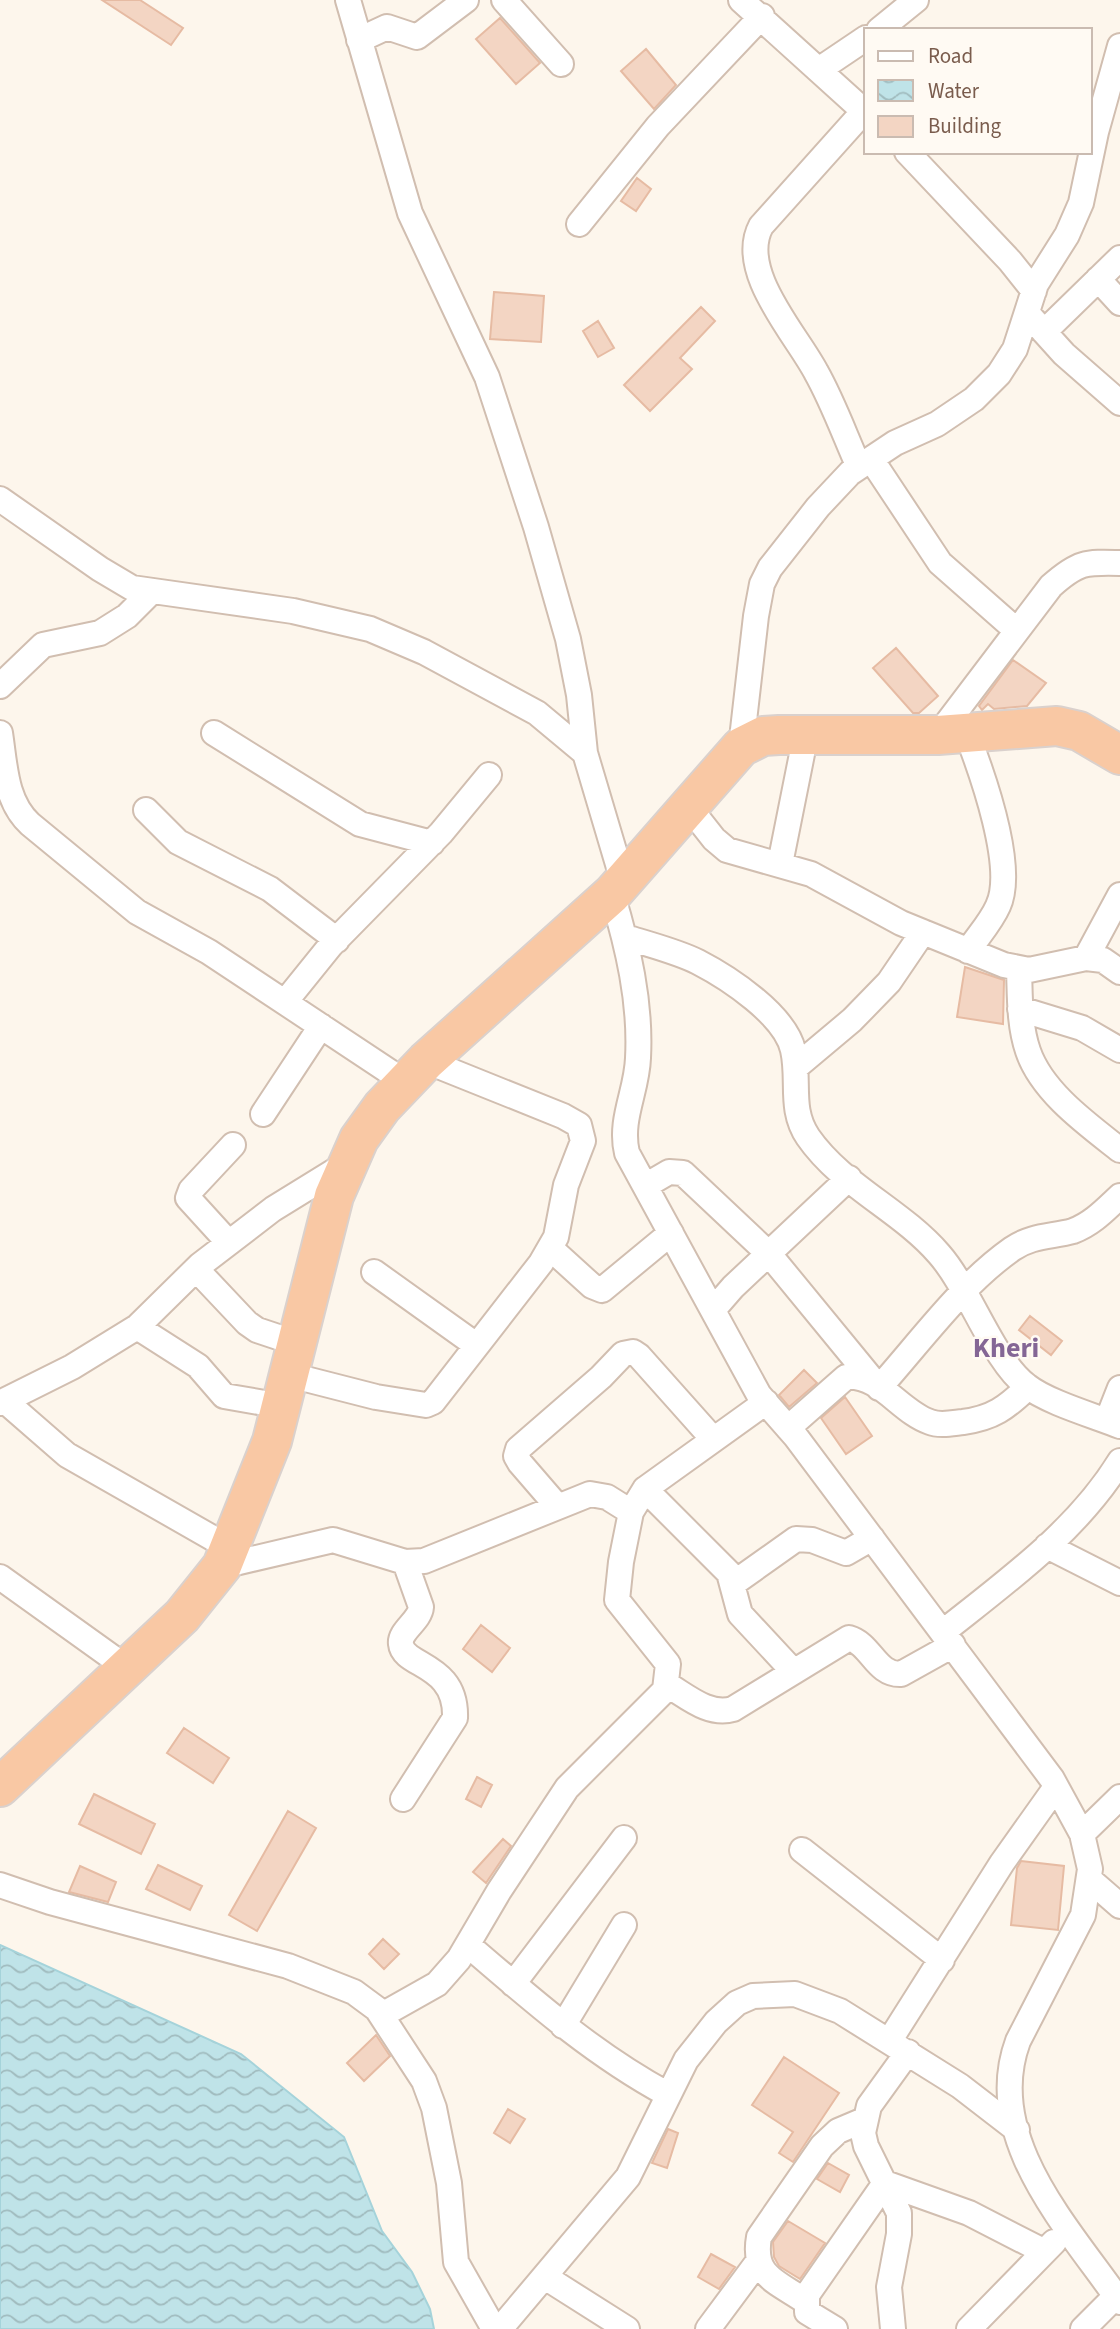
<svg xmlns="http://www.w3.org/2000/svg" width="1120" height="2329" font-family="'Source Sans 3',sans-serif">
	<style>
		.water { fill: url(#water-waves); stroke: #a5d3da; stroke-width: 2 }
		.building { fill: #f3d5c3; stroke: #e6bba3; stroke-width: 2 }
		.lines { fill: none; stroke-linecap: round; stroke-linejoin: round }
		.minor-casing { stroke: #d1beb0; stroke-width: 28 }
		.trunk-casing { stroke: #dad1cd; stroke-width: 42 }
		.minor { stroke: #fff; stroke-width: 24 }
		.trunk { stroke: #f9c8a4; stroke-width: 38 }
		.labels { text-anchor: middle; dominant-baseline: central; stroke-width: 5; stroke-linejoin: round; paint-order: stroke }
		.quarter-label { font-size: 28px; font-weight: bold; fill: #846695; stroke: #fffaf3 }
	</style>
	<defs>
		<pattern id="water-waves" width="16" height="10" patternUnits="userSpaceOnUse" patternTransform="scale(1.75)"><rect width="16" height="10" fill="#bfe3e8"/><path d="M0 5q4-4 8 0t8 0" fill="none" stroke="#a0bbbe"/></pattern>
	</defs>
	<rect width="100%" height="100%" fill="#fdf6ec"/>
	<path class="water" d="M0 1945 241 2054 344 2137 382 2231 412 2272 430 2309 434 2329H0Z"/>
	<path class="building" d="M102 0H140L183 28 171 45Z
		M500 18 540 63 516 84 476 39Z
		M646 49 676 85 654 109 621 71Z
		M637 178 651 189 636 211 621 201Z
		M494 292 544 296 541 342 490 339Z
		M701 307 715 321 680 358 692 369 650 411 624 385Z
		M598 321 614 348 598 357 583 331Z
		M896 648 938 696 919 713H913L873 668Z
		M1013 660 1046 683 1027 706 994 709 988 704 982 710 979 706Z
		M965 967 1004 980 1003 1024 957 1017Z
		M1030 1316 1062 1341 1051 1355 1019 1330Z
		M804 1370 817 1383 789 1407 779 1395Z
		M845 1397 872 1436 846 1454 821 1418Z
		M481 1625 510 1648 492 1672 463 1649Z
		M184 1728 229 1758 213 1783 167 1753Z
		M477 1777 492 1785 481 1807 466 1799Z
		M94 1794 155 1824 141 1854 79 1824Z
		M288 1811 316 1828 257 1931 229 1915Z
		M503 1839 511 1846 486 1883 473 1872Z
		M1021 1861 1064 1866 1058 1930 1011 1925 1017 1868Z
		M158 1865 202 1886 190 1910 146 1889Z
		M80 1866 116 1882 108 1902 69 1892Z
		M383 1939 399 1954 384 1969 369 1954Z
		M376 2035 390 2056 364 2081 347 2063Z
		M784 2057 839 2093 793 2162 779 2153 793 2132 752 2105Z
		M508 2109 525 2119 510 2143 494 2133Z
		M668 2129 678 2133 667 2168 652 2163Z
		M828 2163 849 2175 840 2192 817 2179Z
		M788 2221 825 2243 800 2279 779 2266 774 2257 773 2242Z
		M711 2254 735 2267 719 2289 698 2277Z"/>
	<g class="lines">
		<g class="minor-casing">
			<path id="minor" d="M348 0 410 213 487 377 536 527 568 639 579 695 585 753
				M504 0 561 64
				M741 0 866 113
				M879 30 916 0
				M359 40 387 27 417 37 466 0
				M820 69 866 38
				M907 152 1010 261 1034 291
				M579 224 658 126 762 16
				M1098 279 1120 303
				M1027 313 1064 354 1120 403
				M1044 332 1120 258
				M871 459 940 563 1016 630
				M859 467C845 436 833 402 816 372 796 334 737 271 761 226L864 111
				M0 499 100 569 132 588 293 611 370 629 424 652 537 713 585 753 623 881
				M0 686 43 645 100 633 127 616 151 592
				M0 733C5 765 5 801 30 824L137 912 209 952 405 1082
				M214 733 360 824 432 843
				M967 734C982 773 1016 868 998 906 991 922 978 936 968 951
				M938 735 1051 586C1078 562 1085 562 1120 563
				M741 747 756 616 762 584 770 568 818 507 850 473 895 443 937 424 974 399 999 374 1015 349 1036 284 1067 235 1081 203 1096 132 1120 46
				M688 806 714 839 727 850 811 874 901 923 1004 965 1029 970 1086 958 1103 960 1120 972
				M146 810 178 842 270 889 337 940
				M780 864 802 754
				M612 894C628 947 641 1002 638 1058 637 1091 619 1120 627 1153L759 1395 796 1437 1052 1779 1082 1834 1090 1869 1083 1915 1018 2041C982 2138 1069 2228 1120 2302
				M625 940 632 939C654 946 678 952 698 962 729 978 785 1015 793 1050 800 1081 789 1109 808 1137 842 1186 901 1210 939 1254 970 1289 993 1361 1027 1386 1047 1402 1095 1416 1120 1426
				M1086 958 1120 895
				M1019 969C1020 996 1019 1025 1028 1051 1042 1092 1087 1124 1120 1150
				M285 1002 331 945 441 833 489 775
				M1020 1009 1082 1028 1120 1050
				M796 1067 852 1020 889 982 923 932
				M263 1114 321 1026
				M645 1186 669 1172 683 1173 769 1254 879 1388C921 1341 961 1285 1012 1249 1032 1235 1052 1237 1073 1231 1092 1224 1105 1210 1120 1196
				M229 1243 188 1198 191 1190 233 1145
				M550 1248 592 1286 602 1290 671 1233
				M196 1269 247 1323 257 1330 296 1343
				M374 1272 476 1345
				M713 1310 733 1287 849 1178
				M137 1327 198 1366 224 1396 282 1406
				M290 1375 376 1397 426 1405 433 1402 541 1263 556 1237 566 1185 583 1141 579 1125 563 1116 426 1061
				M5 1401 67 1455 230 1548
				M0 1403 72 1367 137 1327 200 1265 273 1209 346 1164
				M1107 1421 1120 1388
				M788 1428 846 1377C880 1374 900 1412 930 1422 940 1426 953 1423 963 1422 993 1418 1006 1408 1028 1387
				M645 1489 729 1573 740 1614 793 1671
				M558 1507 520 1463 516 1456 518 1449 601 1377 623 1354 633 1352 639 1356 713 1439
				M1047 1546 1120 1583
				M222 1566 333 1540 405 1562 424 1561 590 1494 607 1497 631 1512
				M0 1577 127 1668
				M734 1583 796 1539 812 1540 846 1553 872 1538
				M943 1632C1007 1581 1077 1531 1120 1461
				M666 1684C687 1696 708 1716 733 1709L849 1638C871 1644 876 1675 901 1674L953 1645
				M403 1799 455 1718C457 1663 403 1667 401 1644 399 1631 420 1621 421 1607L405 1562
				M1082 1834 1120 1797
				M802 1850 942 1960
				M1089 1879 1120 1906
				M0 1885 50 1902 288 1966 354 1992 377 2009 424 2081 434 2108 449 2183 456 2262 494 2329
				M468 1945C532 2000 593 2054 667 2094
				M513 1984 624 1838
				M382 2015 437 1984 459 1959 499 1891 567 1788 665 1690 668 1664 617 1600 621 1562 631 1512 645 1489 766 1402
				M563 2026 624 1925
				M890 2040 1002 1863 1056 1787
				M545 2277 627 2329
				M805 2301C776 2281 752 2276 759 2237L822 2146 838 2131 864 2120
				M500 2329 628 2177 686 2060 716 2022 737 2003 753 1996 795 1994 840 2011 960 2086 1017 2130
				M708 2329 757 2263
				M835 2329 807 2312V2295L885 2183 969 2213 1043 2251
				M893 2329 889 2287 899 2234V2213L866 2146 863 2133 869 2106 908 2052
				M969 2329 1054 2242
				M1083 2329 1116 2296"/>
		</g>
		<g class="trunk-casing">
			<path id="trunk" d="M0 1787 182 1616 222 1566 272 1441 334 1196 359 1139 382 1107 426 1061 612 894 741 747 763 736 779 735H938L1057 726 1079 731 1120 755"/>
		</g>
		<use href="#minor" class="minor"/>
		<use href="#trunk" class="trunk"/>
	</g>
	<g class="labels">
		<g class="quarter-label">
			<text x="1006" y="1348">Kheri</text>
		</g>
	</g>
	<rect x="864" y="28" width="228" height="126" fill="#fffaf3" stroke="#cabbb1" stroke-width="2"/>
	<rect x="878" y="51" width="35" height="10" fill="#ffffff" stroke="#cabbb1" stroke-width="2"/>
	<text x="928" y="63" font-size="21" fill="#7a5c4d">Road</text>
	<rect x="878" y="80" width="35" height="21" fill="url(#water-waves)" stroke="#cabbb1" stroke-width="2"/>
	<text x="928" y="98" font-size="21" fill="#7a5c4d">Water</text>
	<rect x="878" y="116" width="35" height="21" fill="#f3d5c3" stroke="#cabbb1" stroke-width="2"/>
	<text x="928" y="133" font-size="21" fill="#7a5c4d">Building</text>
</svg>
